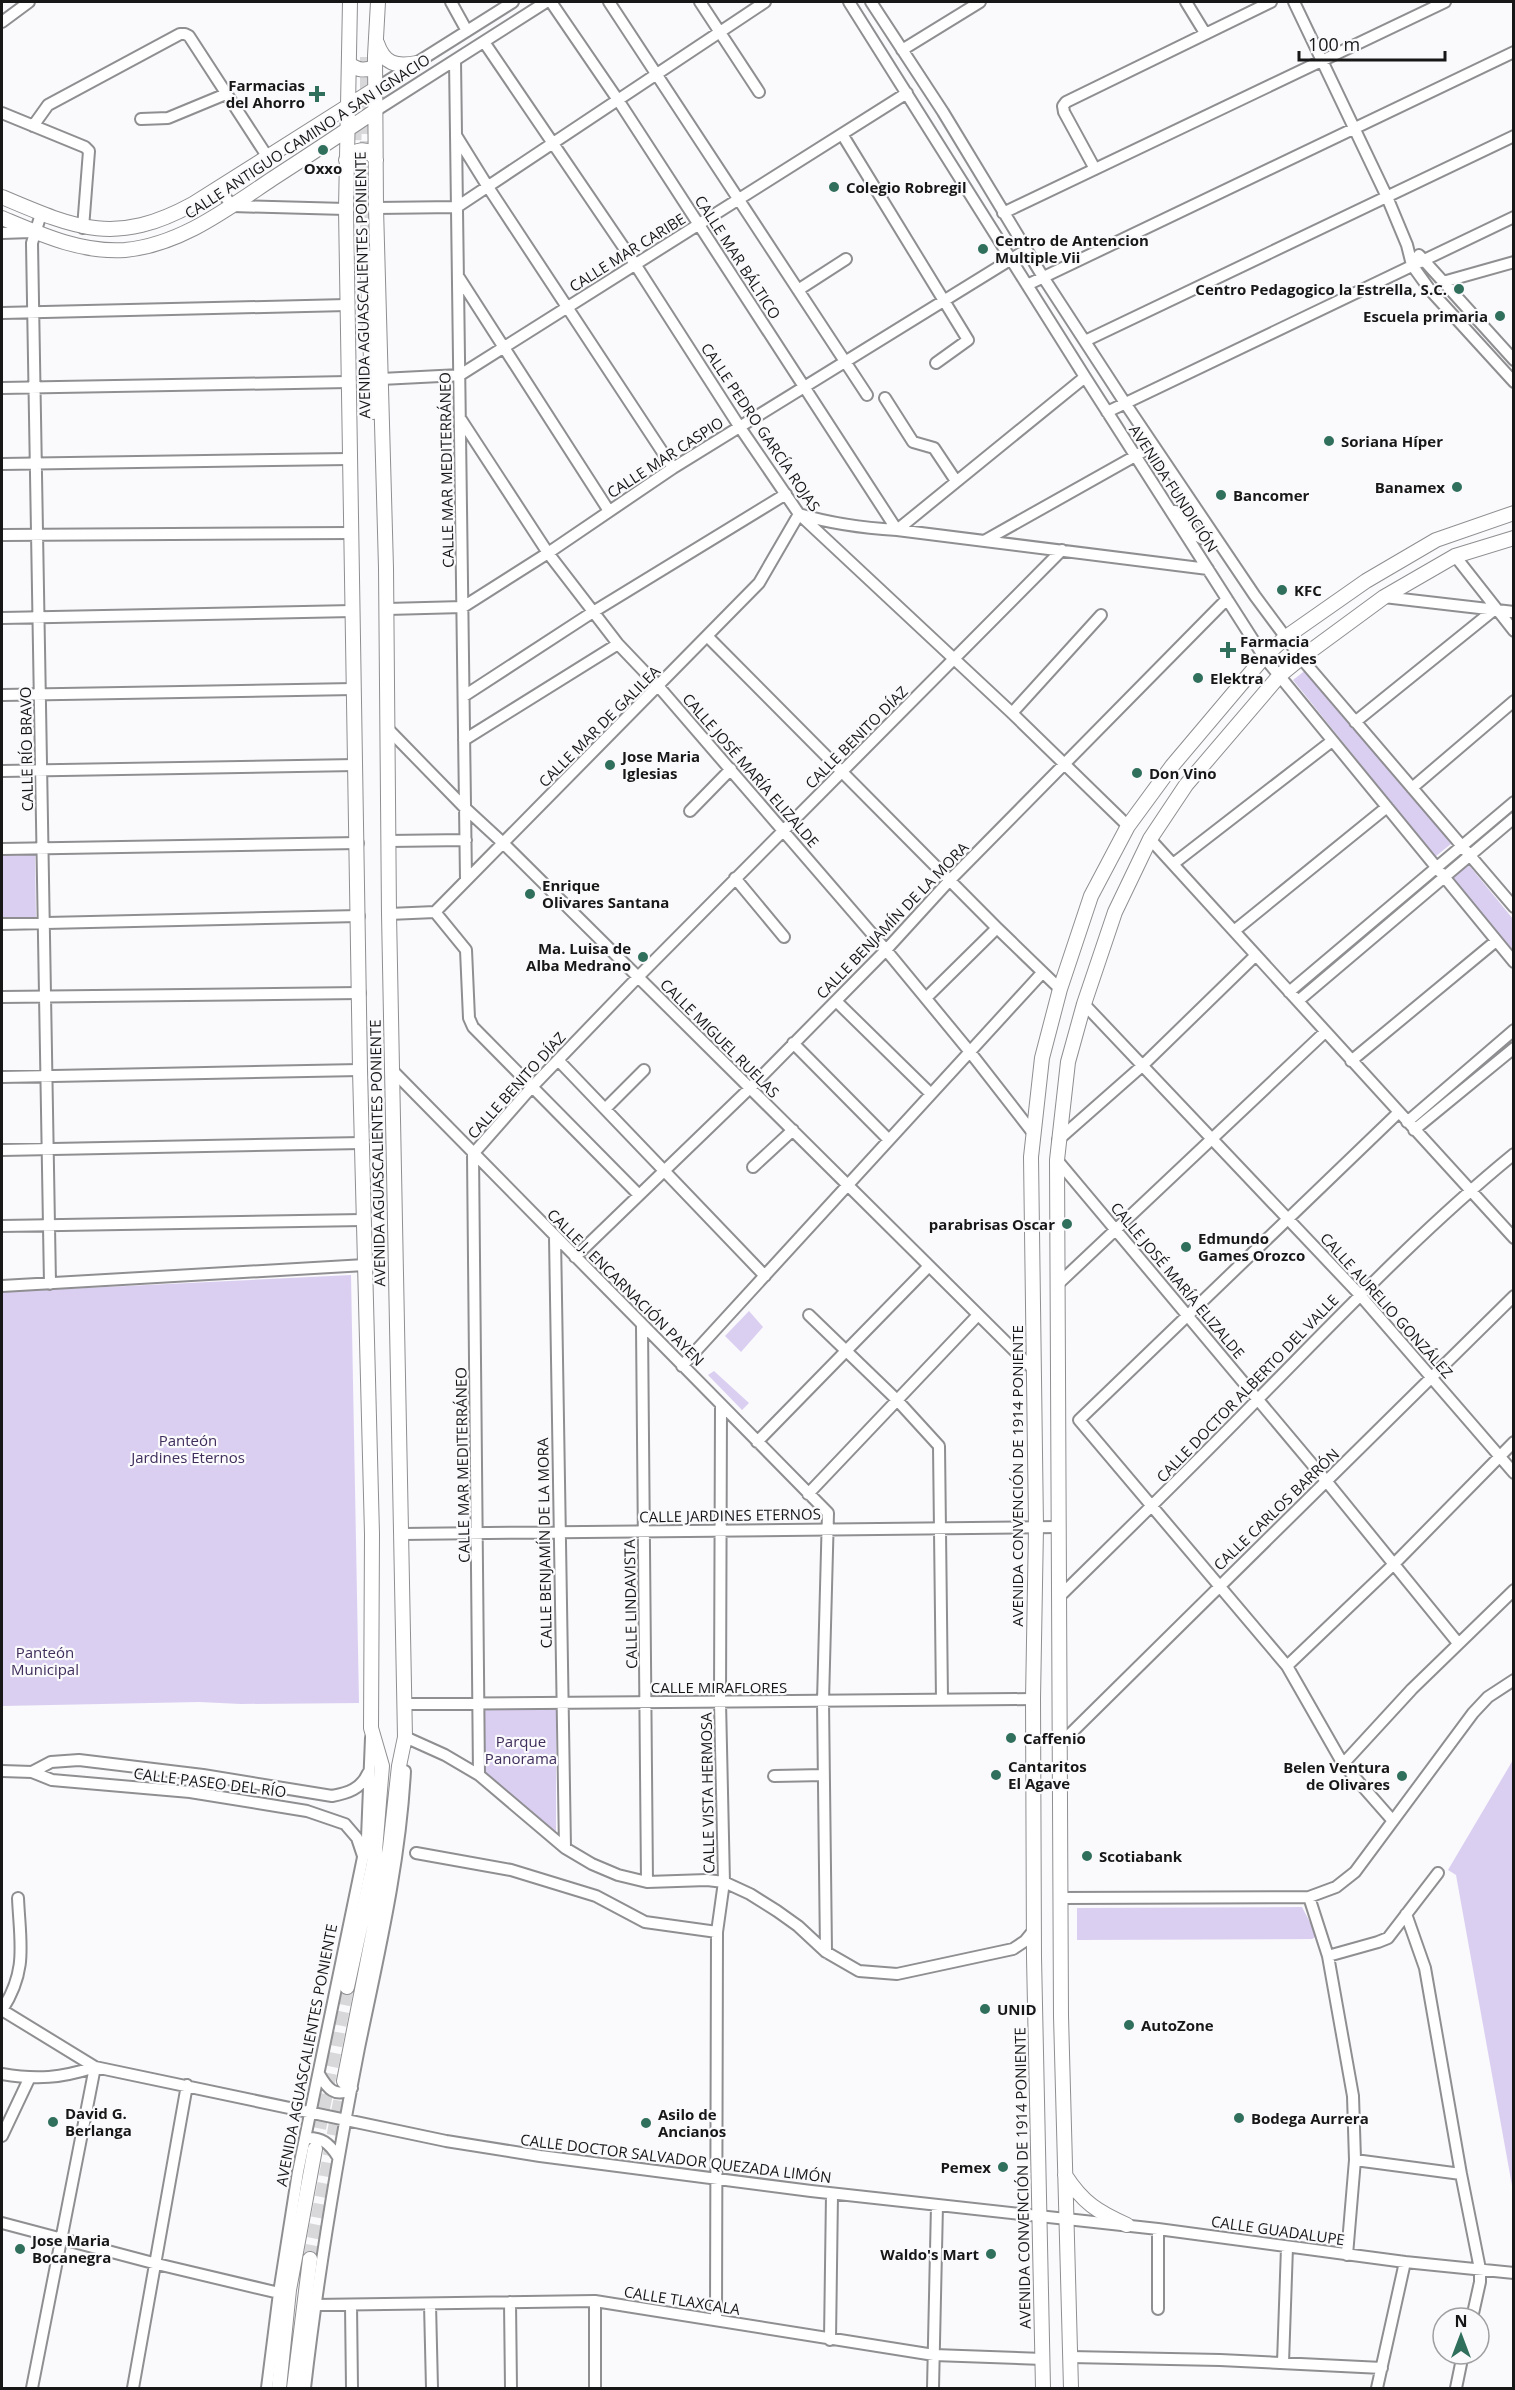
<svg xmlns="http://www.w3.org/2000/svg" width="1515" height="2390" font-family="'Open Sans',sans-serif">
	<style>
		.green { fill: #dacff1 }
		.lines { fill: none; stroke-linecap: round; stroke-linejoin: round }
		.major-tunnel { stroke: #d8d7da; stroke-width: 14; stroke-dasharray: 14 7; stroke-linecap: butt }
		.minor-casing { stroke: #8f8e91; stroke-width: 14 }
		.major-casing { stroke: #8f8e91; stroke-width: 16 }
		.minor { stroke: #fff; stroke-width: 10 }
		.major { stroke: #fff; stroke-width: 14 }
		.poi-dot { fill: #306f5c; stroke: #faf9fc; stroke-width: 2 }
		.labels { text-anchor: middle; dominant-baseline: central; stroke-width: 4.5; stroke-linejoin: round; paint-order: stroke }
		.poi-label { font-size: 15px; font-weight: bold; fill: #171718; stroke: #faf9fc; text-anchor: start }
		.street-label { font-size: 15px; fill: #171718; stroke: #faf9fc }
		.park-label { font-size: 15px; fill: #3f2e5b; stroke: #faf9fc }
	</style>
	<rect width="100%" height="100%" fill="#faf9fc"/>
	<path class="green" d="M1307 669 1452 843 1435 857 1293 680Z
		M35 852 36 920H2V853Z
		M1468 864 1513 919V951L1452 878Z
		M351 1275 359 1703 241 1704 199 1702 2 1706V1292Z
		M749 1311 763 1327 741 1352 725 1336Z
		M714 1371 749 1403 742 1410 708 1375Z
		M484 1706 556 1707V1835L484 1772Z
		M1513 1760V2191L1456 1875 1448 1870Z
		M1302 1907 1317 1936 1312 1939 1077 1940V1908Z"/>
	<g class="lines">
		<path class="major-tunnel" d="M367 57V257
			M354 161 355 115
			M315 2149 347 1987
			M310 2259 344 2081"/>
		<g class="minor-casing">
			<path id="minor" d="M451 2 467 31
				M551 2 618 100 897 530 1085 377
				M609 2 867 395
				M700 2 759 92
				M849 2 1085 377 1264 657 1514 962
				M871 2 943 112 1043 277 1125 403 1255 596 1301 658 1514 907
				M1186 2 1205 33
				M1294 2 1387 197 1407 245 1412 265 1430 290 1514 382
				M2 22 29 2
				M484 42 635 264 739 426 799 514 1012 713 1128 826
				M902 50 980 2
				M455 60 466 880
				M375 89 513 2
				M375 111 546 2
				M2 113 85 147 89 151 83 228
				M141 119 168 118 226 94
				M33 126 48 105 180 34H185L189 36 267 156
				M842 134 968 340 936 363
				M457 137 488 187 673 468
				M1095 169 1064 112 1063 106 1066 102 1271 2
				M219 188 232 206 346 209
				M376 208 457 207 765 2
				M1003 213 1445 2
				M41 214 32 243 50 1284
				M2 233 31 232
				M1419 255 1514 360
				M458 276 609 511
				M1443 282 1514 262
				M1027 285 1514 52
				M798 290 846 259
				M2 313 347 305
				M1085 341 1514 136
				M381 379 460 375 907 93
				M2 388 348 382
				M885 398 913 442 934 448 956 481
				M1107 412 1514 217
				M460 418 548 553 618 644 659 687 886 950 970 1052 1033 1133
				M2 464 349 459
				M1175 511C1191 525 1192 542 1216 540
				M2 535 350 533
				M984 541 1153 446
				M1455 556 1514 631
				M1384 597 1514 612
				M387 609 463 607 548 553 673 468 1026 250
				M2 618 353 611
				M708 637 997 928 1060 989
				M2 695 354 689
				M464 696 593 612 786 494
				M1012 713 1101 615
				M1355 722 1495 609
				M387 728 465 808 503 843 1033 1369
				M464 740 618 644
				M2 771 356 765
				M1412 788 1514 701
				M690 811 731 769
				M1150 839 1514 1238
				M388 841 466 840
				M2 849 358 843
				M1173 864 1332 741
				M735 878 784 937
				M435 912 466 950 469 1018 473 1027 638 1194
				M389 914 435 912 759 583 799 514C832 524 863 528 897 530L1208 569
				M2 924 359 916
				M1234 931 1387 807
				M1289 992 1514 802
				M2 997 360 993
				M926 998 997 928
				M836 1001 931 1094
				M1298 1001 1514 818
				M1084 1004 1360 1295 1514 1473
				M793 1043 889 1140
				M558 1060 765 1276
				M1351 1061 1496 941
				M392 1070 828 1513 823 1701 826 1952
				M2 1077 360 1070
				M605 1109 644 1070
				M1407 1122 1514 1030
				M1414 1130 1514 1048
				M1058 1140 1142 1066 1256 955
				M2 1150 362 1143
				M1057 1160 1327 1482 1458 1643
				M753 1167 793 1130
				M2 1226 363 1220
				M555 1237 565 1848
				M575 1257 750 1088 886 950 949 881 1227 599
				M1057 1285 1325 1032
				M2 1286 365 1265
				M809 1315 897 1400 939 1446 942 1700
				M642 1326 647 1882
				M682 1366 1042 973
				M1079 1420 1287 1666 1343 1764 1393 1821
				M1079 1420 1398 1113
				M757 1442 929 1266
				M808 1494 978 1315
				M402 1534 1059 1527
				M1059 1597C1126 1531 1193 1466 1258 1399 1341 1315 1422 1229 1514 1154
				M1287 1666 1395 1563 1514 1442
				M405 1704 1033 1699
				M405 1743V1737L445 1755 479 1775 565 1848 592 1864 618 1875 647 1882 707 1880 724 1882 750 1894 777 1911 798 1926 826 1952 859 1971 897 1974 1013 1949 1025 1941 1034 1930
				M1060 1744 1514 1296
				M1343 1764 1412 1689 1514 1590
				M2 1771 32 1772 52 1780 190 1792 307 1811 345 1824 357 1838 363 1856
				M32 1772 51 1762 79 1760 203 1775 332 1796C348 1793 361 1789 368 1773
				M479 1775 473 1154 531 1088 638 977 1062 550
				M774 1776 824 1775
				M416 1853 511 1870 596 1896 645 1922 717 1932
				M1309 1897 1328 1956 1353 2096 1355 2160 1347 2255
				M1060 1898 1309 1897 1336 1887 1355 1872 1473 1713 1488 1697 1514 1680
				M1406 1914 1425 1968 1461 2174 1480 2269V2282L1472 2318
				M1328 1956 1378 1942 1388 1938 1438 1873
				M2 2010 95 2067 32 2388
				M2 2010C28 1970 20 1943 18 1898
				M2 2074C37 2080 61 2078 95 2067L446 2141 540 2156 811 2191 1158 2229 1405 2262 1514 2273
				M319 2074C327 2088 335 2099 352 2088
				M2 2136 29 2079
				M305 2138C322 2137 329 2143 338 2157
				M1355 2160 1461 2174
				M2 2223 157 2264 279 2293
				M1158 2229V2309
				M510 2302 511 2388
				M430 2304 432 2388
				M314 2305 595 2301 934 2355 1043 2359
				M351 2305 352 2388
				M716 2320 717 1932 724 1882 720 1702 721 1406
				M830 2340 832 2194
				M1070 2357 1220 2360 1382 2368
				M1283 2363 1287 2247
				M133 2388 187 2085
				M267 2388 279 2293 298 2172 367 1838 371 1738
				M305 2388C318 2274 337 2161 359 2048 378 1956 400 1865 405 1771
				M595 2388V2301
				M933 2388 937 2205
				M1377 2388 1405 2262
				M1456 2388 1463 2354"/>
		</g>
		<g class="major-casing">
			<path id="major" d="M377 43C384 64 396 67 417 63
				M349 64C358 70 365 72 375 66
				M346 160C356 149 367 145 376 160
				M2 197C77 229 116 246 193 204L375 89
				M2 218C40 234 81 253 125 250 180 245 227 209 272 179 306 157 341 134 375 111
				M367 257 373 412
				M347 1987 374 1863 382 1766 371 1728 372 1534 360 1070 346 209 350 2
				M344 2081 390 1848 399 1766 405 1737 389 914 386 568 376 208 375 56 378 2
				M1065 2175C1083 2203 1098 2212 1127 2225
				M279 2388 289 2290 315 2149
				M294 2388 310 2259
				M1043 2388 1034 1957 1033 1699 1036 1527 1031 1157 1042 1058 1060 989 1091 896 1128 826 1172 766 1264 657 1286 637 1366 581 1436 540 1514 513
				M1071 2388 1061 2016 1057 1160 1068 1062 1084 1004 1115 912 1150 839 1186 785 1280 675 1301 658 1384 597 1455 556 1514 538"/>
		</g>
		<use href="#minor" class="minor"/>
		<use href="#major" class="major"/>
	</g>
	<g class="poi-dot">
		<path d="M314 85h6v6h6v6h-6v6h-6v-6h-6v-6h6z"/>
		<circle cx="323" cy="150" r="6"/>
		<circle cx="834" cy="187" r="6"/>
		<circle cx="983" cy="249" r="6"/>
		<circle cx="1459" cy="289" r="6"/>
		<circle cx="1500" cy="316" r="6"/>
		<circle cx="1329" cy="441" r="6"/>
		<circle cx="1457" cy="487" r="6"/>
		<circle cx="1221" cy="495" r="6"/>
		<circle cx="1282" cy="590" r="6"/>
		<path d="M1225 641h6v6h6v6h-6v6h-6v-6h-6v-6h6z"/>
		<circle cx="1198" cy="678" r="6"/>
		<circle cx="610" cy="765" r="6"/>
		<circle cx="1137" cy="773" r="6"/>
		<circle cx="530" cy="894" r="6"/>
		<circle cx="643" cy="957" r="6"/>
		<circle cx="1067" cy="1224" r="6"/>
		<circle cx="1186" cy="1247" r="6"/>
		<circle cx="1011" cy="1738" r="6"/>
		<circle cx="996" cy="1775" r="6"/>
		<circle cx="1402" cy="1776" r="6"/>
		<circle cx="1087" cy="1856" r="6"/>
		<circle cx="985" cy="2009" r="6"/>
		<circle cx="1129" cy="2025" r="6"/>
		<circle cx="1239" cy="2118" r="6"/>
		<circle cx="53" cy="2122" r="6"/>
		<circle cx="646" cy="2123" r="6"/>
		<circle cx="1003" cy="2167" r="6"/>
		<circle cx="20" cy="2249" r="6"/>
		<circle cx="991" cy="2254" r="6"/>
	</g>
	<g class="labels">
		<g class="poi-label">
			<text x="305" y="85" text-anchor="end">Farmacias<tspan x="305" dy="17">del Ahorro</tspan></text>
			<text x="323" y="168" text-anchor="middle">Oxxo</text>
			<text x="846" y="187">Colegio Robregil</text>
			<text x="995" y="240">Centro de Antencion<tspan x="995" dy="17">Multiple Vii</tspan></text>
			<text x="1447" y="289" text-anchor="end">Centro Pedagogico la Estrella, S.C.</text>
			<text x="1488" y="316" text-anchor="end">Escuela primaria</text>
			<text x="1341" y="441">Soriana Híper</text>
			<text x="1445" y="487" text-anchor="end">Banamex</text>
			<text x="1233" y="495">Bancomer</text>
			<text x="1294" y="590">KFC</text>
			<text x="1240" y="641">Farmacia<tspan x="1240" dy="17">Benavides</tspan></text>
			<text x="1210" y="678">Elektra</text>
			<text x="622" y="756">Jose Maria<tspan x="622" dy="17">Iglesias</tspan></text>
			<text x="1149" y="773">Don Vino</text>
			<text x="542" y="885">Enrique<tspan x="542" dy="17">Olivares Santana</tspan></text>
			<text x="631" y="948" text-anchor="end">Ma. Luisa de<tspan x="631" dy="17">Alba Medrano</tspan></text>
			<text x="1055" y="1224" text-anchor="end">parabrisas Oscar</text>
			<text x="1198" y="1238">Edmundo<tspan x="1198" dy="17">Games Orozco</tspan></text>
			<text x="1023" y="1738">Caffenio</text>
			<text x="1008" y="1766">Cantaritos<tspan x="1008" dy="17">El Agave</tspan></text>
			<text x="1390" y="1767" text-anchor="end">Belen Ventura<tspan x="1390" dy="17">de Olivares</tspan></text>
			<text x="1099" y="1856">Scotiabank</text>
			<text x="997" y="2009">UNID</text>
			<text x="1141" y="2025">AutoZone</text>
			<text x="65" y="2113">David G.<tspan x="65" dy="17">Berlanga</tspan></text>
			<text x="658" y="2114">Asilo de<tspan x="658" dy="17">Ancianos</tspan></text>
			<text x="1251" y="2118">Bodega Aurrera</text>
			<text x="991" y="2167" text-anchor="end">Pemex</text>
			<text x="32" y="2240">Jose Maria<tspan x="32" dy="17">Bocanegra</tspan></text>
			<text x="979" y="2254" text-anchor="end">Waldo's Mart</text>
		</g>
		<g class="street-label">
			<text transform="translate(307 136) rotate(-33)">CALLE ANTIGUO CAMINO A SAN IGNACIO</text>
			<text transform="translate(627 252) rotate(-32)">CALLE MAR CARIBE</text>
			<text transform="translate(738 257) rotate(57)">CALLE MAR BÁLTICO</text>
			<text transform="translate(362 285) rotate(-91)">AVENIDA AGUASCALIENTES PONIENTE</text>
			<text transform="translate(761 427) rotate(56)">CALLE PEDRO GARCÍA ROJAS</text>
			<text transform="translate(665 457) rotate(-33)">CALLE MAR CASPIO</text>
			<text transform="translate(446 470) rotate(-91)">CALLE MAR MEDITERRÁNEO</text>
			<text transform="translate(1174 488) rotate(57)">AVENIDA FUNDICIÓN</text>
			<text transform="translate(599 726) rotate(-45)">CALLE MAR DE GALILEA</text>
			<text transform="translate(856 737) rotate(-45)">CALLE BENITO DÍAZ</text>
			<text transform="translate(26 749) rotate(-91)">CALLE RÍO BRAVO</text>
			<text transform="translate(751 770) rotate(49)">CALLE JOSÉ MARÍA ELIZALDE</text>
			<text transform="translate(892 920) rotate(-46)">CALLE BENJAMÍN DE LA MORA</text>
			<text transform="translate(720 1038) rotate(45)">CALLE MIGUEL RUELAS</text>
			<text transform="translate(516 1085) rotate(-48)">CALLE BENITO DÍAZ</text>
			<text transform="translate(377 1153) rotate(-91)">AVENIDA AGUASCALIENTES PONIENTE</text>
			<text transform="translate(1178 1280) rotate(50)">CALLE JOSÉ MARÍA ELIZALDE</text>
			<text transform="translate(626 1287) rotate(45)">CALLE J. ENCARNACIÓN PAYEN</text>
			<text transform="translate(1387 1305) rotate(48)">CALLE AURELIO GONZÁLEZ</text>
			<text transform="translate(1247 1388) rotate(-46)">CALLE DOCTOR ALBERTO DEL VALLE</text>
			<text transform="translate(462 1465) rotate(-91)">CALLE MAR MEDITERRÁNEO</text>
			<text transform="translate(1017 1476) rotate(-90)">AVENIDA CONVENCIÓN DE 1914 PONIENTE</text>
			<text transform="translate(1276 1509) rotate(-44)">CALLE CARLOS BARRÓN</text>
			<text transform="translate(730 1515) rotate(-1)">CALLE JARDINES ETERNOS</text>
			<text transform="translate(544 1543) rotate(-91)">CALLE BENJAMÍN DE LA MORA</text>
			<text transform="translate(630 1604) rotate(-91)">CALLE LINDAVISTA</text>
			<text x="719" y="1687">CALLE MIRAFLORES</text>
			<text transform="translate(210 1782) rotate(7)">CALLE PASEO DEL RÍO</text>
			<text transform="translate(707 1793) rotate(-91)">CALLE VISTA HERMOSA</text>
			<text transform="translate(306 2055) rotate(-79)">AVENIDA AGUASCALIENTES PONIENTE</text>
			<text transform="translate(676 2158) rotate(7)">CALLE DOCTOR SALVADOR QUEZADA LIMÓN</text>
			<text transform="translate(1022 2178) rotate(-91)">AVENIDA CONVENCIÓN DE 1914 PONIENTE</text>
			<text transform="translate(1278 2230) rotate(8)">CALLE GUADALUPE</text>
			<text transform="translate(682 2300) rotate(9)">CALLE TLAXCALA</text>
		</g>
		<g class="park-label">
			<text x="188" y="1440">Panteón<tspan x="188" dy="17">Jardines Eternos</tspan></text>
			<text x="45" y="1652">Panteón<tspan x="45" dy="17">Municipal</tspan></text>
			<text x="521" y="1741">Parque<tspan x="521" dy="17">Panorama</tspan></text>
		</g>
	</g>
	<rect width="1515" height="2390" fill="none" stroke="#171718" stroke-width="6"/>
	<g transform="translate(1461 2336)"><circle r="28" fill="#faf9fc" stroke="#9f9fa1" stroke-width="1.5"/>
	<path d="M0-4.5L10 22L0 15L-10 22Z" fill="#306f5c"/>
	<text y="-9" font-size="16" font-weight="bold" text-anchor="middle" fill="#171718">N</text>
	</g>
	<path d="M1299 51v9h146v-9" fill="none" stroke="#171718" stroke-width="3"/>
	<text x="1308" y="51" font-size="18" fill="#171718" stroke="#faf9fc" stroke-width="4.5" paint-order="stroke">100 m</text>
</svg>
